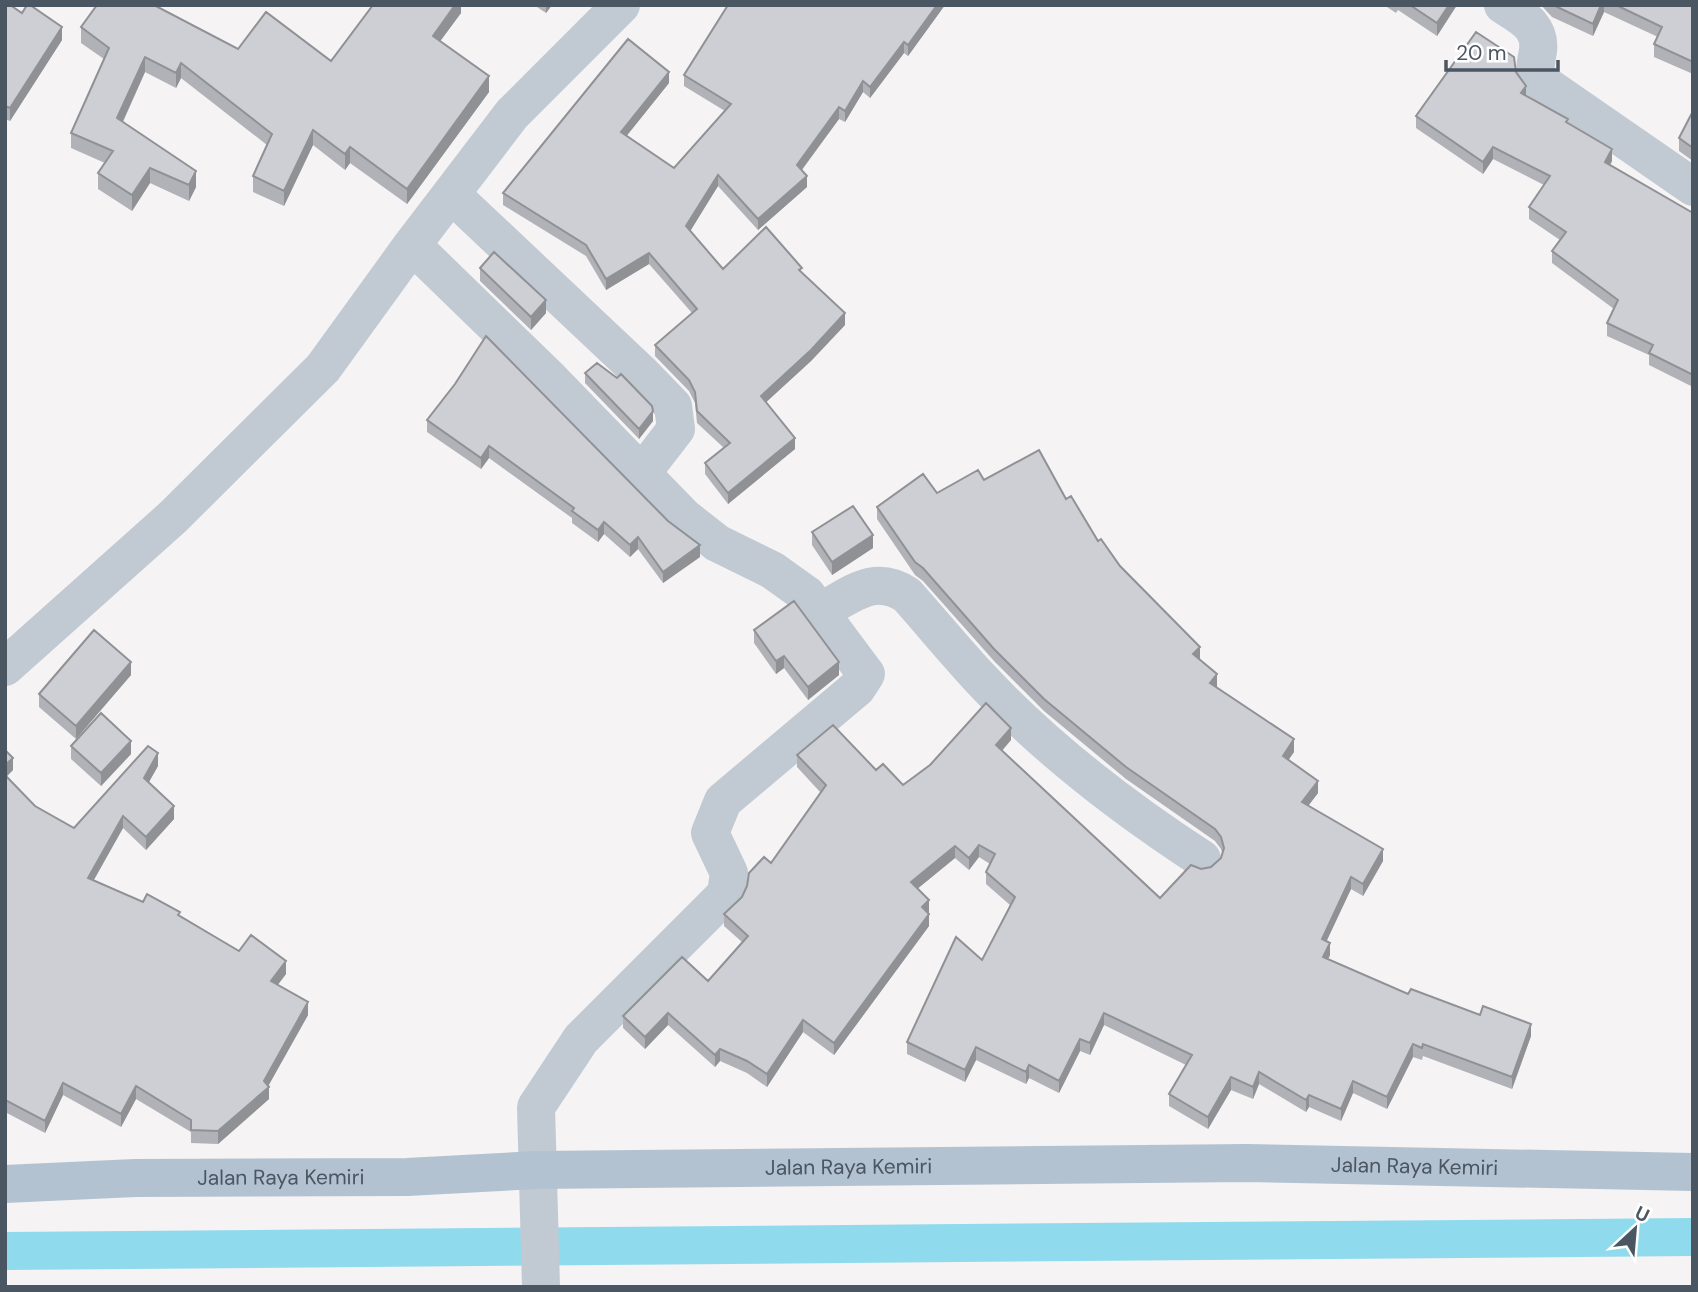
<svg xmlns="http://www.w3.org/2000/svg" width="1698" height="1292" font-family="'DM Sans',sans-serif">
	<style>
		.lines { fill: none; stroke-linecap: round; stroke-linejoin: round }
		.canal { stroke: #90daee; stroke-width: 38 }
		.minor { stroke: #c1cad2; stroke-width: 38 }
		.major { stroke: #b3c2d1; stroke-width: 38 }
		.wall { fill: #b0b2b7 }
		.shaded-wall { fill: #909195 }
		.building { fill: #cdcfd5; stroke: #909195; stroke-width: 2 }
		.labels { text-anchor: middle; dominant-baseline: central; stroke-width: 6; stroke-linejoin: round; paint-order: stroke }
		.street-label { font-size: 21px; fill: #4a5661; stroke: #fff }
	</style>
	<rect width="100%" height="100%" fill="#f5f3f3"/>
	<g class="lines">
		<path class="canal" d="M5 1251 1693 1237"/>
		<path class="minor" d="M1503 5C1522 17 1541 26 1538 51 1536 61 1534 69 1537 79L1693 187
			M451 194 641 373 673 406 676 429 642 473
			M412 245 550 379 684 517 717 543 772 570 807 595 866 674 857 688 723 801 710 833 729 873 726 894 581 1039 536 1107 541 1287
			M821 611C852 595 874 573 907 595 931 622 953 649 978 676 1043 746 1122 807 1202 859
			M5 667 173 517 323 368 412 245 512 114 621 5"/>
		<path class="major" id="s1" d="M5 1184 135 1178 407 1177 536 1170 1247 1163 1693 1172"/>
	</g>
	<path class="wall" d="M5 5 62 40 10 121 5 119Z
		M461 5V13L440 41 489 92 407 204 350 163 345 170 313 145 284 206 253 192V176L267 145 181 78 176 88 145 72 123 122 196 187 189 201 150 183 132 211 98 189V173L105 163 71 148V133L104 59 81 43V27L331 61Z
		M534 5H552L546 13Z
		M945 5 908 56 904 53 870 98 863 92 845 122 839 119 802 170 807 187 758 230 718 186 690 231 723 269 802 273 845 325 811 361 766 402 795 449 728 504 705 474V463L724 448 697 423 695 403 689 391 655 356V345L692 313 649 264 606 290 586 256 503 205V193L669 83 626 136 674 168 725 111 684 86V75Z
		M1384 5H1457L1437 36 1398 10 1396 13Z
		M1541 5H1693V74L1654 57V44L1658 37 1604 12 1593 36 1552 17Z
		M1516 72 1526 96 1568 123 1612 161 1610 165 1693 213V387L1649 365V355L1607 336V323L1614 309 1552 263V251L1560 240 1529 219V207L1544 185 1493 159 1483 174 1416 128V116Z
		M1693 111V161L1679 151V138Z
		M480 268 546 313 531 330 480 281Z
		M585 373 653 421 639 439 585 383Z
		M455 384 700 557 663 583 638 549 630 557 604 534 598 542 572 523V518L489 458 481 469 427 432V420Z
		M984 480 1066 499 1098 541 1200 659 1217 687V688L1294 752 1288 760 1318 793 1308 806 1383 861 1363 896 1351 889 1326 941 1330 955 1328 959 1408 994 1531 1036 1512 1089 1423 1056 1422 1060 1413 1057 1387 1109 1353 1093 1341 1121 1309 1107 1306 1112 1259 1084 1253 1099 1231 1090 1208 1129 1169 1106V1094L1186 1065 1104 1025 1090 1055 1080 1051 1059 1093 1029 1078 1026 1084 976 1060 965 1082 907 1054V1042L982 960 1010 905 986 884V872L990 864 979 857 969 870 955 858 917 889 929 912 928 913 929 926 834 1055 803 1032 767 1087 747 1073 720 1061 715 1067 668 1025 645 1049 623 1028V1016L708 981 742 942 724 926V914L742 897 771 863 821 793 797 767V755L876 770 903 785 1011 740 1002 751 1160 898 1201 869 1211 867 1221 858 1222 853 1221 849 1215 841 1126 779 1044 711 994 661 923 581 915 575 877 519V507L937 493Z
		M812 532 873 548 832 575 812 545Z
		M754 630 839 675 808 700 784 668 776 674 754 643Z
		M131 675 76 739 39 707V694Z
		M71 746 131 754 101 786 71 759Z
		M5 750 13 770 6 777 35 806 74 828 158 766 148 783 174 819 146 850 123 828 94 880 143 902 180 915 239 951 286 974 277 985 308 1015 268 1086 269 1099 218 1144 191 1143V1132L136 1099 121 1127 63 1095 45 1133 5 1112Z"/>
	<path class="shaded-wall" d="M455 5H461V13L433 51V36Z
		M546 5H552L546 13Z
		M937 5H945L908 56V45Z
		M1449 5H1457L1437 36V23Z
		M1601 5H1604V12L1593 36V24Z
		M62 27V40L10 121V108Z
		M904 42V53L870 98V87Z
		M145 57V72L117 134V118Z
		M181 63V78L176 88V73Z
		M669 72V83L621 143V132Z
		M489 76V92L407 204V189Z
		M863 81V92L845 122V111Z
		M1526 86V98L1521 93Z
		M839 107V119L797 176V165Z
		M313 130V145L284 206V191Z
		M350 147V163L345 170V154Z
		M1493 147V159L1483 174V162Z
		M1612 149V161L1605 174V162Z
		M150 168V183L132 211V195Z
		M196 171V187L189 201V185Z
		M718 175V186L686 238V226Z
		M807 176V187L758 230V219Z
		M649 253V264L606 290V279Z
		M546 300V313L531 330V317Z
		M845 313V325L811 361 761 407V396Z
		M653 411V421L639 439V429Z
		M795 438V449L728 504V493Z
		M489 446V458L481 469V458Z
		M604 522V534L598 542V530Z
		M873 535V548L832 575V562Z
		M638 537V549L630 557V545Z
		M700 545V557L663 583V572Z
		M1200 647V660L1193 654Z
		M784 656V668L776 674V661Z
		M131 662V675L76 739V726Z
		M839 662V675L808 700V687Z
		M1217 674V687L1210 695V683Z
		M1011 728V740L996 757V745Z
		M1294 739V752L1283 768V756Z
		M131 741V754L101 786V773Z
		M158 753V766L144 791V778Z
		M13 758V770L5 778V765Z
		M1318 781V793L1302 814V802Z
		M174 806V819L146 850V837Z
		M123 816V828L88 890V878Z
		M979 845V857L969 870V858Z
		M955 846V858L911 894V882Z
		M1383 849V861L1363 896V884Z
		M1351 877V889L1322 951V939Z
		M929 900V912L922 919V907Z
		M929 914V926L834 1055V1043Z
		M1330 943V955L1323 969V957Z
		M286 961V974L271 994V981Z
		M308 1002V1015L266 1090 269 1087V1099L218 1144V1131L264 1081Z
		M668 1013V1025L645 1049V1037Z
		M1104 1013V1025L1090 1055V1043Z
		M803 1020V1032L767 1087V1074Z
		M1531 1024V1036L1512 1089V1077Z
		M1080 1039V1051L1059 1093V1081Z
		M1413 1044V1057L1387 1109V1097Z
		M976 1047V1060L965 1082V1070Z
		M720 1049V1061L715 1067V1055Z
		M1029 1065V1078L1026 1084V1072Z
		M1259 1072V1084L1253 1099V1087Z
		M1231 1077V1090L1208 1129V1117Z
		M1353 1081V1093L1341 1121V1109Z
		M63 1083V1095L45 1133V1121Z
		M136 1086V1099L121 1127V1114Z
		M1309 1095V1107L1306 1112V1100Z"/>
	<path class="building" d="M5 5H10L22 13 27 5H30L62 27 10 108 5 106Z
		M97 5H154L238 49 266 12 331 61 373 5H455L433 36 489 76 407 189 350 147 345 154 313 130 284 191 253 176 272 134 181 63 176 73 145 57 117 118 196 171 189 185 150 168 132 195 98 173 113 151 71 133 109 48 81 27Z
		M728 5H937L908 45 904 42 870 87 863 81 845 111 839 107 797 165 807 176 758 219 718 175 686 226 723 269 766 227 802 268 799 270 845 313 811 350 761 396 795 438 728 493 705 463 730 443 697 411 695 392 689 380 655 345 697 309 649 253 606 279 586 245 503 193 628 39 669 72 621 132 674 168 731 104 684 75Z
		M1410 5H1449L1437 23Z
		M1553 5H1601L1593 24Z
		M1616 5H1693V62L1654 44 1662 27Z
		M1476 32 1514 57 1516 72 1526 86 1521 93 1568 119 1566 122 1612 149 1605 162 1693 213V375L1649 353 1653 345 1607 323 1618 300 1552 251 1566 232 1529 207 1550 176 1493 147 1483 162 1416 116Z
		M1693 111V148L1679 138Z
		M494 252 546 300 531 317 480 268Z
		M486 336 668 521 700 545 663 572 638 537 630 545 604 522 598 530 572 511 574 508 489 446 481 458 427 420 455 384Z
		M597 363 617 378 621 374 652 406 653 411 639 429 585 373Z
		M1039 450 1066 499 1071 496 1098 541 1101 539 1120 566 1200 647 1193 654 1217 674 1210 683 1294 739 1283 756 1318 781 1302 802 1383 849 1363 884 1351 877 1322 939 1330 943 1323 957 1408 994 1411 989 1480 1015 1483 1006 1531 1024 1512 1077 1423 1044 1422 1048 1413 1044 1387 1097 1353 1081 1341 1109 1309 1095 1306 1100 1259 1072 1253 1087 1231 1077 1208 1117 1169 1094 1192 1055 1104 1013 1090 1043 1080 1039 1059 1081 1029 1065 1026 1072 976 1047 965 1070 907 1042 956 937 982 960 1015 897 986 872 995 854 979 845 969 858 955 846 911 882 929 900 922 907 929 914 834 1043 803 1020 767 1074 747 1061 720 1049 715 1055 668 1013 645 1037 623 1016 682 957 708 981 748 936 724 914 742 897 747 886 749 873 764 857 771 863 826 785 797 755 833 725 876 770 883 764 903 785 930 765 986 703 1011 728 996 745 1160 898 1191 865 1201 869 1211 867 1221 858 1224 848 1221 837 1215 829 1126 767 1044 699 994 649 923 568 915 562 877 507 923 474 937 493 978 470 984 480Z
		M853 506 873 535 832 562 812 532Z
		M794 601 839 662 808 687 784 656 776 661 754 630Z
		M94 630 131 662 76 726 39 694Z
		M101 713 131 741 101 773 71 746Z
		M148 746 158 753 144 778 174 806 146 837 123 816 88 878 143 902 147 894 180 912 178 915 239 951 251 935 286 961 271 981 308 1002 264 1081 269 1087 218 1131 191 1130V1120L136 1086 121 1114 63 1083 45 1121 5 1100V775L35 806 74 828Z
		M5 750 13 758 5 765Z"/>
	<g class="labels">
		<g class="street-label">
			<text stroke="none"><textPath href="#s1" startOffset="1410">Jalan Raya Kemiri</textPath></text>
			<text stroke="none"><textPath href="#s1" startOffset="844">Jalan Raya Kemiri</textPath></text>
			<text stroke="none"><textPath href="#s1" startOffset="276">Jalan Raya Kemiri</textPath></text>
		</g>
	</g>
	<rect width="1698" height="1292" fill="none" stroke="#4a5661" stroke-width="14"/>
	<g transform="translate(1635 1229) rotate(26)" stroke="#ffffff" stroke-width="5" paint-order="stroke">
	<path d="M0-5L12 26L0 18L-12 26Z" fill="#4a5661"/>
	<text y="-10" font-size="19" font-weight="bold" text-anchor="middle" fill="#4a5661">U</text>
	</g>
	<path d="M1446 60v10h112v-10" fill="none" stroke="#4a5661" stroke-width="3.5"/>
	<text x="1456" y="60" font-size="21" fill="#4a5661" stroke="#ffffff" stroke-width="5" paint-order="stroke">20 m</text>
</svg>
